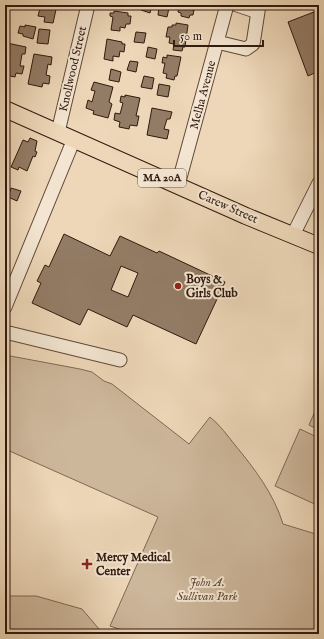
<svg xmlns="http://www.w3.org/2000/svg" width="324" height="639" font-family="'IM FELL English',serif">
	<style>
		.green { fill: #cdb79b; stroke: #7f6854 }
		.building { fill: #937c66; stroke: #311a0e; fill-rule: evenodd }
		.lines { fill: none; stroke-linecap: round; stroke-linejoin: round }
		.minor-casing { stroke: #604938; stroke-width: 15 }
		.major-casing { stroke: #311a0e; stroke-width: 18 }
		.minor { stroke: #f3e5d1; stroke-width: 13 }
		.major { stroke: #edd7b8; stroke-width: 16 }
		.poi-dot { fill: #8f2418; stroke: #f3e5d1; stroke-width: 1.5 }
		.labels { text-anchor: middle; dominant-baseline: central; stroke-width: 4; stroke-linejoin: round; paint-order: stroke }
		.shield { fill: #f3e5d1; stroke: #6b5748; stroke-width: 1 }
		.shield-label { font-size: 11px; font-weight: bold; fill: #311a0e }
		.street-label { font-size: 12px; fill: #311a0e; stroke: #f3e5d1 }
		.poi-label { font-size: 12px; font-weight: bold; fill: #311a0e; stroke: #f3e5d1; text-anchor: start }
		.park-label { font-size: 12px; font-style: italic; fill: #604938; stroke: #f3e5d1 }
	</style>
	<rect width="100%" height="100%" fill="#edd7b8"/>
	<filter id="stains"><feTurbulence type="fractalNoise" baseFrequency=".005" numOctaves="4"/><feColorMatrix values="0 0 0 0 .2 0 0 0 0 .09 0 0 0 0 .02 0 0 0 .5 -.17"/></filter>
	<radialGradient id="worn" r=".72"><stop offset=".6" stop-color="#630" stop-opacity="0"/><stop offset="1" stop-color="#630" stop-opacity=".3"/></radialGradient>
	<path class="green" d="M5 355 80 369 92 372 104 381 112 384 189 444 210 417C220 425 227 435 235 445 254 468 274 494 283 524L319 535V634H134L110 626 158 517 5 449Z
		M319 402V430L309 425Z
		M300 429 319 438V506L275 486Z
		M5 596H36L82 609 99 629 77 634H5Z"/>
	<path class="building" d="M37 5H57L53 23 44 22 45 17 38 16 40 8 37 7Z
		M142 5H152L150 13 141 10Z
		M179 5H193L192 10H194L193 15H190L189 18 181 16V13L178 12Z
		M159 6 169 8 167 17 158 15Z
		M319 10V71L308 76 288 22Z
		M114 11 128 13V16H131L130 24H126L125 28 120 27V31L111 30 113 17 110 16V13H114Z
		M176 23 188 25 185 47H183L182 51 173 50 174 44 169 43 170 37H166L168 27H172V25H176Z
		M25 25 36 27 33 39 23 36V34L18 33 20 26 25 27Z
		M39 29 50 30 48 44 37 43Z
		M136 32 146 33 144 43 134 42Z
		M107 39 122 42V44H125L124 52 120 51 119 57 113 56V61L104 59Z
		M7 43 26 47 25 54H22L20 66H24L22 74 16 73 15 77 5 75V56Z
		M148 47 157 49 155 59 146 57Z
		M34 54 52 57 51 65 48 64 46 75 50 76 49 84 43 83 42 87 28 84Z
		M167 55 181 57 177 76H175L174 80 166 78 167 74 163 73 165 63H162L163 57 167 58Z
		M130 61 138 62 136 72 127 70Z
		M111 69 121 72 119 82 109 80Z
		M144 76 154 78 152 89 141 87Z
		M94 82 113 87 109 102 112 104 108 118 93 114 94 111 86 108 88 100 92 102 95 91 91 90Z
		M159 84 170 86 168 97 157 95Z
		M125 95 140 98 136 116H139L137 126 130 125 129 129 119 127 120 122 114 120 115 113 120 114 123 103 120 102 121 96 125 97Z
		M152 108 172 112 170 119H167L164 129 169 130 167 139 147 135Z
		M30 138 37 141 35 151 37 152 35 157 33 156 27 171 19 167 18 170 11 167 23 140 28 142Z
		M11 188 21 191 17 201 8 197Z
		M64 234 110 256 120 236 157 253 159 251 225 282 196 344 133 315 127 327 88 309 80 325 32 303 41 283 37 281 45 265 49 267ZM121 266 138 273 128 297 111 290Z"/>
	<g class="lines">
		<g class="minor-casing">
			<path id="minor" d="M237 5 258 12
				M217 42 246 49 253 44 259 5
				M58 132 88 5
				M178 185 227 5
				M293 235 319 183
				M5 307 74 139
				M5 332 120 360"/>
		</g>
		<g class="major-casing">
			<path id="major" d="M5 109 246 216 319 246"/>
		</g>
		<use href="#minor" class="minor"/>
		<use href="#major" class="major"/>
	</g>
	<g class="poi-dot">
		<circle cx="178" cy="286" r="4"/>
		<path d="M85 558h4v4h4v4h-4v4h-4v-4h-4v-4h4z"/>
	</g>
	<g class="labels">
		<rect class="shield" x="138" y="169" width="48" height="18" rx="3"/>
		<g class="shield-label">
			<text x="162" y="178">MA 20A</text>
		</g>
		<g class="street-label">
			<text transform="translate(73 69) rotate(-77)">Knollwood Street</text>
			<text transform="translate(203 95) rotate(-75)">Melha Avenue</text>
			<text transform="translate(228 207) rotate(24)">Carew Street</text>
		</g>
		<g class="poi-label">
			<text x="186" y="279">Boys &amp;<tspan x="186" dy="14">Girls Club</tspan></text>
			<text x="96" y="557">Mercy Medical<tspan x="96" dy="14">Center</tspan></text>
		</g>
		<g class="park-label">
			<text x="207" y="582">John A.<tspan x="207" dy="14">Sullivan Park</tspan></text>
		</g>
	</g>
	<rect width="324" height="639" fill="none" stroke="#edd7b8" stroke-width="20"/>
	<rect x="6" y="6" width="312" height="627" fill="none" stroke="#311a0e" stroke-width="2"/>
	<rect x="10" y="10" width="304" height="619" fill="none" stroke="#311a0e"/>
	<path d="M174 40v6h89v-6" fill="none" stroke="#311a0e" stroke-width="2"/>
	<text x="180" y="40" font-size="12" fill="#311a0e" stroke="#f3e5d1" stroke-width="3" paint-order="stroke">50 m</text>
	<rect width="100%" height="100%" filter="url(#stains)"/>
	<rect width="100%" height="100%" fill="url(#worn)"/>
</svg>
